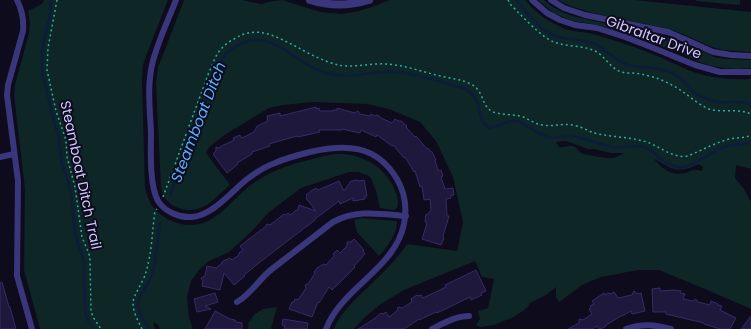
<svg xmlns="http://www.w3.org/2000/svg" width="751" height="329" font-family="Poppins,sans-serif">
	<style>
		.green { fill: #0e2625; fill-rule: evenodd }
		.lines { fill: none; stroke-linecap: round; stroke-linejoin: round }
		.stream { stroke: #0b1c3c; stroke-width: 2.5 }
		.building { fill: #1f183d; stroke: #372a69 }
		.path { stroke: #2daca6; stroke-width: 1.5; stroke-dasharray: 2 3; stroke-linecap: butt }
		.minor { stroke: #3a367b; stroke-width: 6 }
		.tertiary { stroke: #3a367b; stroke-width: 8 }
		.labels { text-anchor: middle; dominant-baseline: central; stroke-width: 4; stroke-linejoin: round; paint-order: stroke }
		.street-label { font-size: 14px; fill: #cec7ff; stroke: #0e0b1c }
		.water-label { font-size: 15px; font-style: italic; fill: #56affe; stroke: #0e0b1c }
	</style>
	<rect width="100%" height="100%" fill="#0e0b1c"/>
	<path class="green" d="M44 0H168L146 56 143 65 142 80 145 188C147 194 149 202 153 207 166 223 190 230 208 221 226 212 238 193 255 182 274 169 295 163 317 158 325 156 334 153 343 154 358 155 374 162 384 173 391 181 401 197 397 208L394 210 380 208 376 191 371 178 367 175 358 172H349L301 188 268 213 252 231 229 252 209 261 200 269 191 281 187 297 189 318 193 329H160L158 325 153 322 155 329H40L24 270 25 189 14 96 15 85 29 33 30 24 28 11 42 4Z
		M184 0H243L251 2 262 4 268 2 282 0 320 12 341 14 355 12 369 8 390 0H525C535 12 547 21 561 27 572 33 585 31 597 35 616 41 636 47 655 55 666 59 676 65 688 70 708 78 730 80 751 79V169L736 165 735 178 744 189 751 202V309L712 292 659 270H638L601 277 582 285 559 302 556 297V287L546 295 530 303 527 308 514 317 494 325 480 327 476 325 480 319 478 311 488 308 494 279 482 277 475 261 404 290 381 304 366 316 354 329H334C341 311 356 299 369 286 383 273 396 260 407 244L457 251 463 222 453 177 436 141 420 122 389 109 367 104 313 102 283 105 269 108 226 134 209 147 206 153 230 185C221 192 213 202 203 207 191 213 173 210 165 198 163 195 162 191 161 187L156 84 158 67 161 60ZM566 141 588 149H595L611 153H624C620 155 616 158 612 158 608 159 586 155 581 153 578 151 576 146 572 146 567 145 564 148 559 147L556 142ZM654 159C659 161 665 166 671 168 680 172 691 168 699 164L703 167 702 171C691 168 694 171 684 173 671 176 662 169 654 159Z
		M538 0H544C552 8 562 12 572 16L675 39 714 57 726 59 751 60V68L738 69 724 68 712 66 700 62 667 48 624 33 598 25 573 21 565 18 554 13Z
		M558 0H634L751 12V52L723 50 712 47 685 35 673 30C653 25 632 21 612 17 593 13 575 9 558 0Z
		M696 0H740V5L696 1Z
		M361 218 396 221 397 222C396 236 388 246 379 256L357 232 354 220Z
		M277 307 271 329H248L249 322 255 314 263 309Z"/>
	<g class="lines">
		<path class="stream" d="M51 0 50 17 44 40 42 53V66L43 76 49 99 53 119 58 134 62 164 68 181 71 194 75 231 78 244 84 260V288L86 316 89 322 93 329
			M516 0C529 15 542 34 562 38 572 40 583 39 592 43 606 48 614 61 628 65 642 68 657 67 670 72 682 76 686 86 695 93 699 96 707 99 712 101 725 105 738 99 751 104
			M170 195 224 56C232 47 246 39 259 40 283 42 303 67 326 73 350 80 374 70 398 72 419 74 443 83 463 88 487 99 473 117 489 128 496 127 508 120 515 121 527 123 536 134 548 137 556 138 566 136 575 137 588 139 600 145 613 147 624 148 636 144 647 148 652 150 656 156 661 159 666 163 672 166 678 167 691 169 709 153 722 148 730 145 739 144 748 143L751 142
			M149 329 140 314 138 306 139 298 149 282 153 273 160 223"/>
	</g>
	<path class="building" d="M316 107V109L319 108 320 111H333V110H337V108L355 113 358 111 360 114 370 116 371 114 375 116 377 115 379 116 381 118 392 123 395 119 398 121H401L407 126 406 127 415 137 416 136 427 149 428 148 430 151 432 152 436 160H435L438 171 441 170 443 176 441 177 445 189 453 188 454 195H451V198L446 199 447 216H449L447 223 443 236 444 238 441 245 422 239 427 223 425 222 426 221H425L426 214 427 215 431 210 430 199 424 200 422 186 420 187 415 171 414 172 405 157 404 158 393 145 392 146 377 135 376 137 361 130 360 133 342 129V130H319L320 132 298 137 297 136 269 144 270 146 252 152V154L237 163 238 164 227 173 213 154 216 151V147L219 148 223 145H224L234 140 233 138 240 135 242 138 254 132 257 126 268 121 267 116 280 113V116Z
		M358 180 359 181 364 180 367 196H365V199L353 201V198L340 204 339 201 315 219V220L260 262 244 275 245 276 234 285 224 273 220 290 202 286 203 281 201 278 205 276 207 266 216 268 222 263V262L225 260 228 259 230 258 232 260 239 255V253L243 250 240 246 265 227 267 224 270 225 284 214 285 215 288 213 290 215 298 209 299 205 316 211 306 198 307 197 306 195 312 190H313L316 188 318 190 339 181 344 191 351 181Z
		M354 239 364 250 363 251 365 254 354 266 355 267 332 290 329 287 319 303 318 302 312 317 289 309 292 302H294L295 299 298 300 306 288 305 285 308 284 315 273 314 272 317 268 324 264 326 265 334 256 333 254 337 250 340 253 347 246V242H351Z
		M476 270 486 291 481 293 482 295 471 300 470 297 437 313 436 312 419 320V319L404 329H358L374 319 381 313 383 314 386 312 389 317 397 311 398 307 402 308 412 302 411 299 417 295 418 296 421 295 423 298 446 287 445 285 447 284Z
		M2 282 9 307H10L16 329H0V283Z
		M660 288V291L674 290 681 291 680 293 685 294 683 299 693 301 696 299 698 302 710 305 711 301 718 304V305L722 306 720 310 736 318 730 329H720L704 324V323L666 314V312H653L652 289Z
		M634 291 637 294 641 293 645 311 632 314 631 311 622 316H621L606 325V326L601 329H599L597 326 593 329H568L579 323V319L583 320 592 314 589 309 591 308 590 306 594 304 592 301 604 293 605 295 608 293 611 294 614 292 618 298 632 295Z
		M215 293 218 302 205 306 211 309 197 312 194 299Z
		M215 311 230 319 235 320 236 322 242 323V329H205Z
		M751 316V329H741Z
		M283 319 308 323 307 329H284L285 326 282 325Z"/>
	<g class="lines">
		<path class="path" d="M57 0 48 48 47 70 56 111 66 140 67 157 75 187 82 237 89 254 90 260 91 311 93 317 101 329
			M508 0 510 4C520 14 542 38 554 42 567 47 582 45 595 51 605 56 610 68 621 72 625 73 629 73 633 73 642 74 651 76 659 79 669 83 678 88 686 94 693 99 701 106 709 109 723 113 738 108 751 114
			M163 197 209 72C212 66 214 59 218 53 222 47 228 42 234 39 257 24 277 37 299 48 309 54 326 62 338 65 353 68 370 63 386 64 406 65 425 73 445 77 450 78 455 79 460 80 466 82 474 84 478 90 484 98 483 107 493 112 501 115 511 114 520 116 528 118 534 124 542 125 552 127 562 123 572 125 581 126 589 132 598 134 613 137 628 137 643 141 658 144 671 159 688 156 702 150 715 143 729 139 737 137 744 139 751 135
			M142 329C138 321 133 312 133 303 133 295 144 281 146 272 152 252 152 232 155 211L157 209"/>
		<path class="minor" d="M17 0C22 10 24 20 23 31L8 85 7 95 18 181 17 276 32 329
			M176 0C168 21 157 43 152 65 147 87 150 110 151 132 151 151 149 184 158 201 165 212 180 218 192 217 213 215 231 192 246 180 255 173 264 167 275 163 286 158 298 155 310 152 345 144 376 144 397 179 405 193 407 209 404 224 395 269 342 287 326 329
			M532 0 547 13 560 20 575 25 597 28 625 37 651 47 695 65 720 72H751
			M551 0 564 8 585 15 668 32 691 42 713 52 731 55 751 56
			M0 157 14 154
			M237 302C251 294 259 279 272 269L333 222C357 209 380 214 406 216
			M432 329C444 323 456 316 469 316
			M626 329C643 323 654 325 671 329"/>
		<path class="tertiary" d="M310 0C329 6 349 6 369 0"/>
	</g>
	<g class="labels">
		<g class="street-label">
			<text transform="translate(654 37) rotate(20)">Gibraltar Drive</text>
			<text transform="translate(81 175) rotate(78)">Steamboat Ditch Trail</text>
		</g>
		<g class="water-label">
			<text transform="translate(198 122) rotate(-69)">Steamboat Ditch</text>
		</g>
	</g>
</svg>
